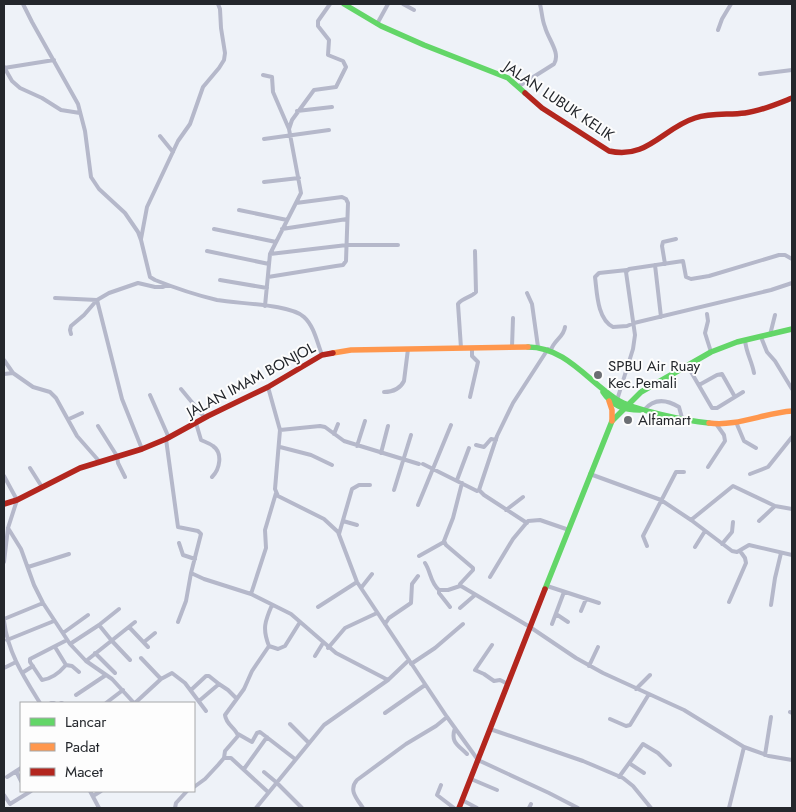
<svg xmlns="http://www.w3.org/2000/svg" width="796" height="812" font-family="Jost,sans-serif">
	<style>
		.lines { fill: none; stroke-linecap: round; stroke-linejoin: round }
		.street { stroke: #b5b8ca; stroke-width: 4 }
		.fast { stroke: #63d668; stroke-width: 5.5 }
		.slow { stroke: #ff974d; stroke-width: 5.5 }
		.jam { stroke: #b3261e; stroke-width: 5.5 }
		.poi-dot { fill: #6b6e73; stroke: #fdfdfd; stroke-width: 2 }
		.labels { text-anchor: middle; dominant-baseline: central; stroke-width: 4; stroke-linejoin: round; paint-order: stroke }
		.street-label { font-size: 15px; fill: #24272c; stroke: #fdfdfd }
		.poi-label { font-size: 15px; fill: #24272c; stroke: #fdfdfd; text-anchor: start }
	</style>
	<rect width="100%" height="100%" fill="#eef2f8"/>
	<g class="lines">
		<path class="street" d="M23 4 32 22 78 104 85 131 91 177 99 189 125 213 138 232 141 240 150 277 155 280C175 288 196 295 217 300 239 304 290 304 304 317 314 326 317 342 322 355
			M403 4 414 10
			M377 24 388 4
			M718 30 722 19 731 4
			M4 67 12 81 20 88 42 98 61 110 80 113
			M4 68 54 60
			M760 74 792 70
			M263 75 272 77 273 92 289 129 301 193 270 254 265 306
			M519 86 554 64C561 53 548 39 545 27 542 20 542 12 540 4
			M297 111 332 107
			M289 129 292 120 314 90 336 87 346 67 343 61 328 55 329 40 318 26V21L330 4
			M160 136 173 152
			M264 139 329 130
			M264 182 299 178
			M239 210 287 220
			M214 229 276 242
			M282 229 347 219
			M141 239 147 207 178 141 190 124 203 87 219 68 224 60 225 53 221 28 220 9 218 4
			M207 251 269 264
			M270 254 347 245H398
			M665 264 662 246 663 242 676 239
			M655 265 661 317
			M627 270 599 273 595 277C597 292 597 319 613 327L627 326 634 323 771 290 792 283
			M268 277 336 266 343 265 346 261 348 203 346 199 342 197 296 203
			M220 280 267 288
			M527 293 532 304 538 347
			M55 298 97 300 122 399 142 449
			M707 314 708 321 705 333 711 352
			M71 334 70 330 71 326 84 315 97 300 109 293 138 283 155 287H163L168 285
			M770 335 775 315
			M761 337 767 352 775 361 792 389
			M745 340C746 353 752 361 754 373
			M512 347 513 318
			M461 348 458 304C463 297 471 298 476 292L475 251
			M551 350C554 340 564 337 565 327
			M4 360 13 373 33 387 50 392 56 398 77 436 99 461
			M687 365 712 408H717L743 392
			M4 374 13 373
			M699 385 717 375 722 374 735 397
			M268 387 280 430 275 489 278 496 324 519 338 532 357 582 447 717 478 760 549 793 578 808
			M181 389 205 418
			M384 392C392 392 400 389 404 381L408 349
			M150 395 169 438
			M470 397 478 362 472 356V348
			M617 400 633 349 635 335 626 272 629 269 683 261 686 277 691 279 709 276 779 255H785L792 259
			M644 410C654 398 666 399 679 407L682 418
			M69 419 82 413
			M736 422 744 441 756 448
			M196 423 201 440C205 442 209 443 213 446 223 453 220 469 212 477
			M98 426 117 456 118 463 125 477
			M280 430 320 426 325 427 344 441 419 464
			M334 434 338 424
			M166 439 178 527 198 531 201 534 191 573 204 579 251 594 291 614 336 653 388 680
			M476 445 484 447 491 439 496 440
			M357 446 365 421
			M280 447 311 455 332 465
			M381 453 388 426
			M423 464 477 491 479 490 497 436 513 403 548 349
			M708 467 725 441 724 435 717 425
			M30 468 42 487
			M590 474 661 500 691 520 732 551 737 552 749 545 792 555
			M750 474 768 467 792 437
			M4 476 17 500 8 528 4 562
			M457 480 469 448
			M462 483 453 518 444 541 446 545 473 568V570L460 584 461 586 530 627 576 658 603 673 684 710 744 747 769 756 792 760
			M394 490 411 435
			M479 490 484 495 527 523
			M418 505 451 425
			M506 510 523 497
			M691 520 733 486 775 506 792 509
			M343 521 357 525
			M759 521 775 506
			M8 528 21 549 34 585 43 603 70 644 86 661 112 679 134 703
			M339 534 352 489 359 485H370
			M179 543 183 555 195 559
			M722 544 732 532 733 522
			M647 546 643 536 676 472H684
			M695 547 705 531
			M419 556 444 542
			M425 563C431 572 430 582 439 590H448L460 586
			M28 567 69 554
			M490 577 513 539 528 521 540 520 569 530
			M547 586 599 603
			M361 588 372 574
			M439 590V593L450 607
			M251 594 266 548 265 530 276 493
			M729 602 746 563 745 558 740 551
			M771 605 775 578 781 553
			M318 607 357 582
			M460 608 475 595
			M581 611 586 599
			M556 614 568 622
			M4 619 43 603
			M4 621C8 653 24 677 40 703
			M178 622 186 601 191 573
			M385 624 389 618 411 603 412 584 418 576
			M552 624 564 592
			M99 625 112 641 130 660
			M129 627 148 647
			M63 633 88 615
			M7 640 54 621
			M144 642 155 633
			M70 644 99 625 119 609
			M492 645 475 670 484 674 494 681 500 680 508 684
			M269 646 278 649 285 646 300 622
			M269 646C262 629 265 621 272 605
			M55 647 66 665C60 672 51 679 42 680L30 662V659L67 640
			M328 648 345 628 377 613
			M95 653 115 673
			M315 656 323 643
			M141 658 161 679
			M86 661 135 622
			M411 664 435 648 463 624
			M66 665 72 666 79 672
			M589 666 598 647
			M4 668 16 662
			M22 673 33 666
			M636 689 650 675
			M191 690 206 676H209L219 684
			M76 695 106 675
			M199 701 219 684 228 690 236 698
			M51 703H54
			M61 703H62
			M106 703 123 690
			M135 703 161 679 172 673 185 683 206 711
			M790 712 792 713
			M385 713 425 685
			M610 719 626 726 630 725 649 694
			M290 724 309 743
			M455 728C450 742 458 745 467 754
			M490 729 583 761 623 778 633 786 651 808
			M238 734 252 742 257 733 260 732 295 759
			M765 755 771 717
			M224 758H231L268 792
			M629 763 644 773
			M244 769 267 737
			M16 771 21 781
			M264 772 276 782 302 808
			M7 777 21 768
			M619 777 643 744 658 753 670 765
			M471 779 497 790
			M441 785 437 795 454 808
			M194 787 205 779 218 765 224 758 225 751 238 736C236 728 226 725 225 715L244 689 252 671 269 646
			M90 791 99 808
			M4 795 10 804 31 791
			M93 796 101 791
			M462 800 477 808
			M175 808 176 803 187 791
			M256 808 324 725 388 680 409 660
			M363 808C357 799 348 790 357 780L406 744 436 726 447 717
			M529 808 531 804
			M729 808 744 747"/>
		<path class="fast" d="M344 4 381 26 424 45 508 78 525 93
			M528 347C565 347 588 381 616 399 633 410 687 421 709 423
			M603 392C612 406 624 410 640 410
			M545 589 612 421 641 392 711 352 737 342 792 329"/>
		<path class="slow" d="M333 353 351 350 528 347
			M609 401 612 410V421
			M709 423C736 427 764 413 792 411"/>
		<path class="jam" d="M525 93 542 108 609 151C647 160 663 128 695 118 711 113 728 115 745 113 761 111 777 104 792 98
			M4 504 17 500 80 468 142 449 166 439 208 416 268 387 322 355 333 353
			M459 808 545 589"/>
	</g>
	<g class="poi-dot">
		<circle cx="598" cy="375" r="5"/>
		<circle cx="628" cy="420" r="5"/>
	</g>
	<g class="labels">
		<g class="street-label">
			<text transform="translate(559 101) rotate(34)">JALAN LUBUK KELIK</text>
			<text transform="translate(251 380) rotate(-28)">JALAN IMAM BONJOL</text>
		</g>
		<g class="poi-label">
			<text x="608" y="366">SPBU Air Ruay<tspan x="608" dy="17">Kec.Pemali</tspan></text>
			<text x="638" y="420">Alfamart</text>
		</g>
	</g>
	<rect width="796" height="812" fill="none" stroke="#24272c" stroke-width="10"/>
	<rect x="20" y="702" width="175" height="90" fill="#fdfdfd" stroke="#a6a7a9"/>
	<rect x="30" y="718" width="25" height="8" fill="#63d668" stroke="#a6a7a9"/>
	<text x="65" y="727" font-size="15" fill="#24272c">Lancar</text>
	<rect x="30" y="743" width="25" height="8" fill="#ff974d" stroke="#a6a7a9"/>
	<text x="65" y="752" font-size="15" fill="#24272c">Padat</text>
	<rect x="30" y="768" width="25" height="8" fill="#b3261e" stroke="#a6a7a9"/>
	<text x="65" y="777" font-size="15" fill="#24272c">Macet</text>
</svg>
